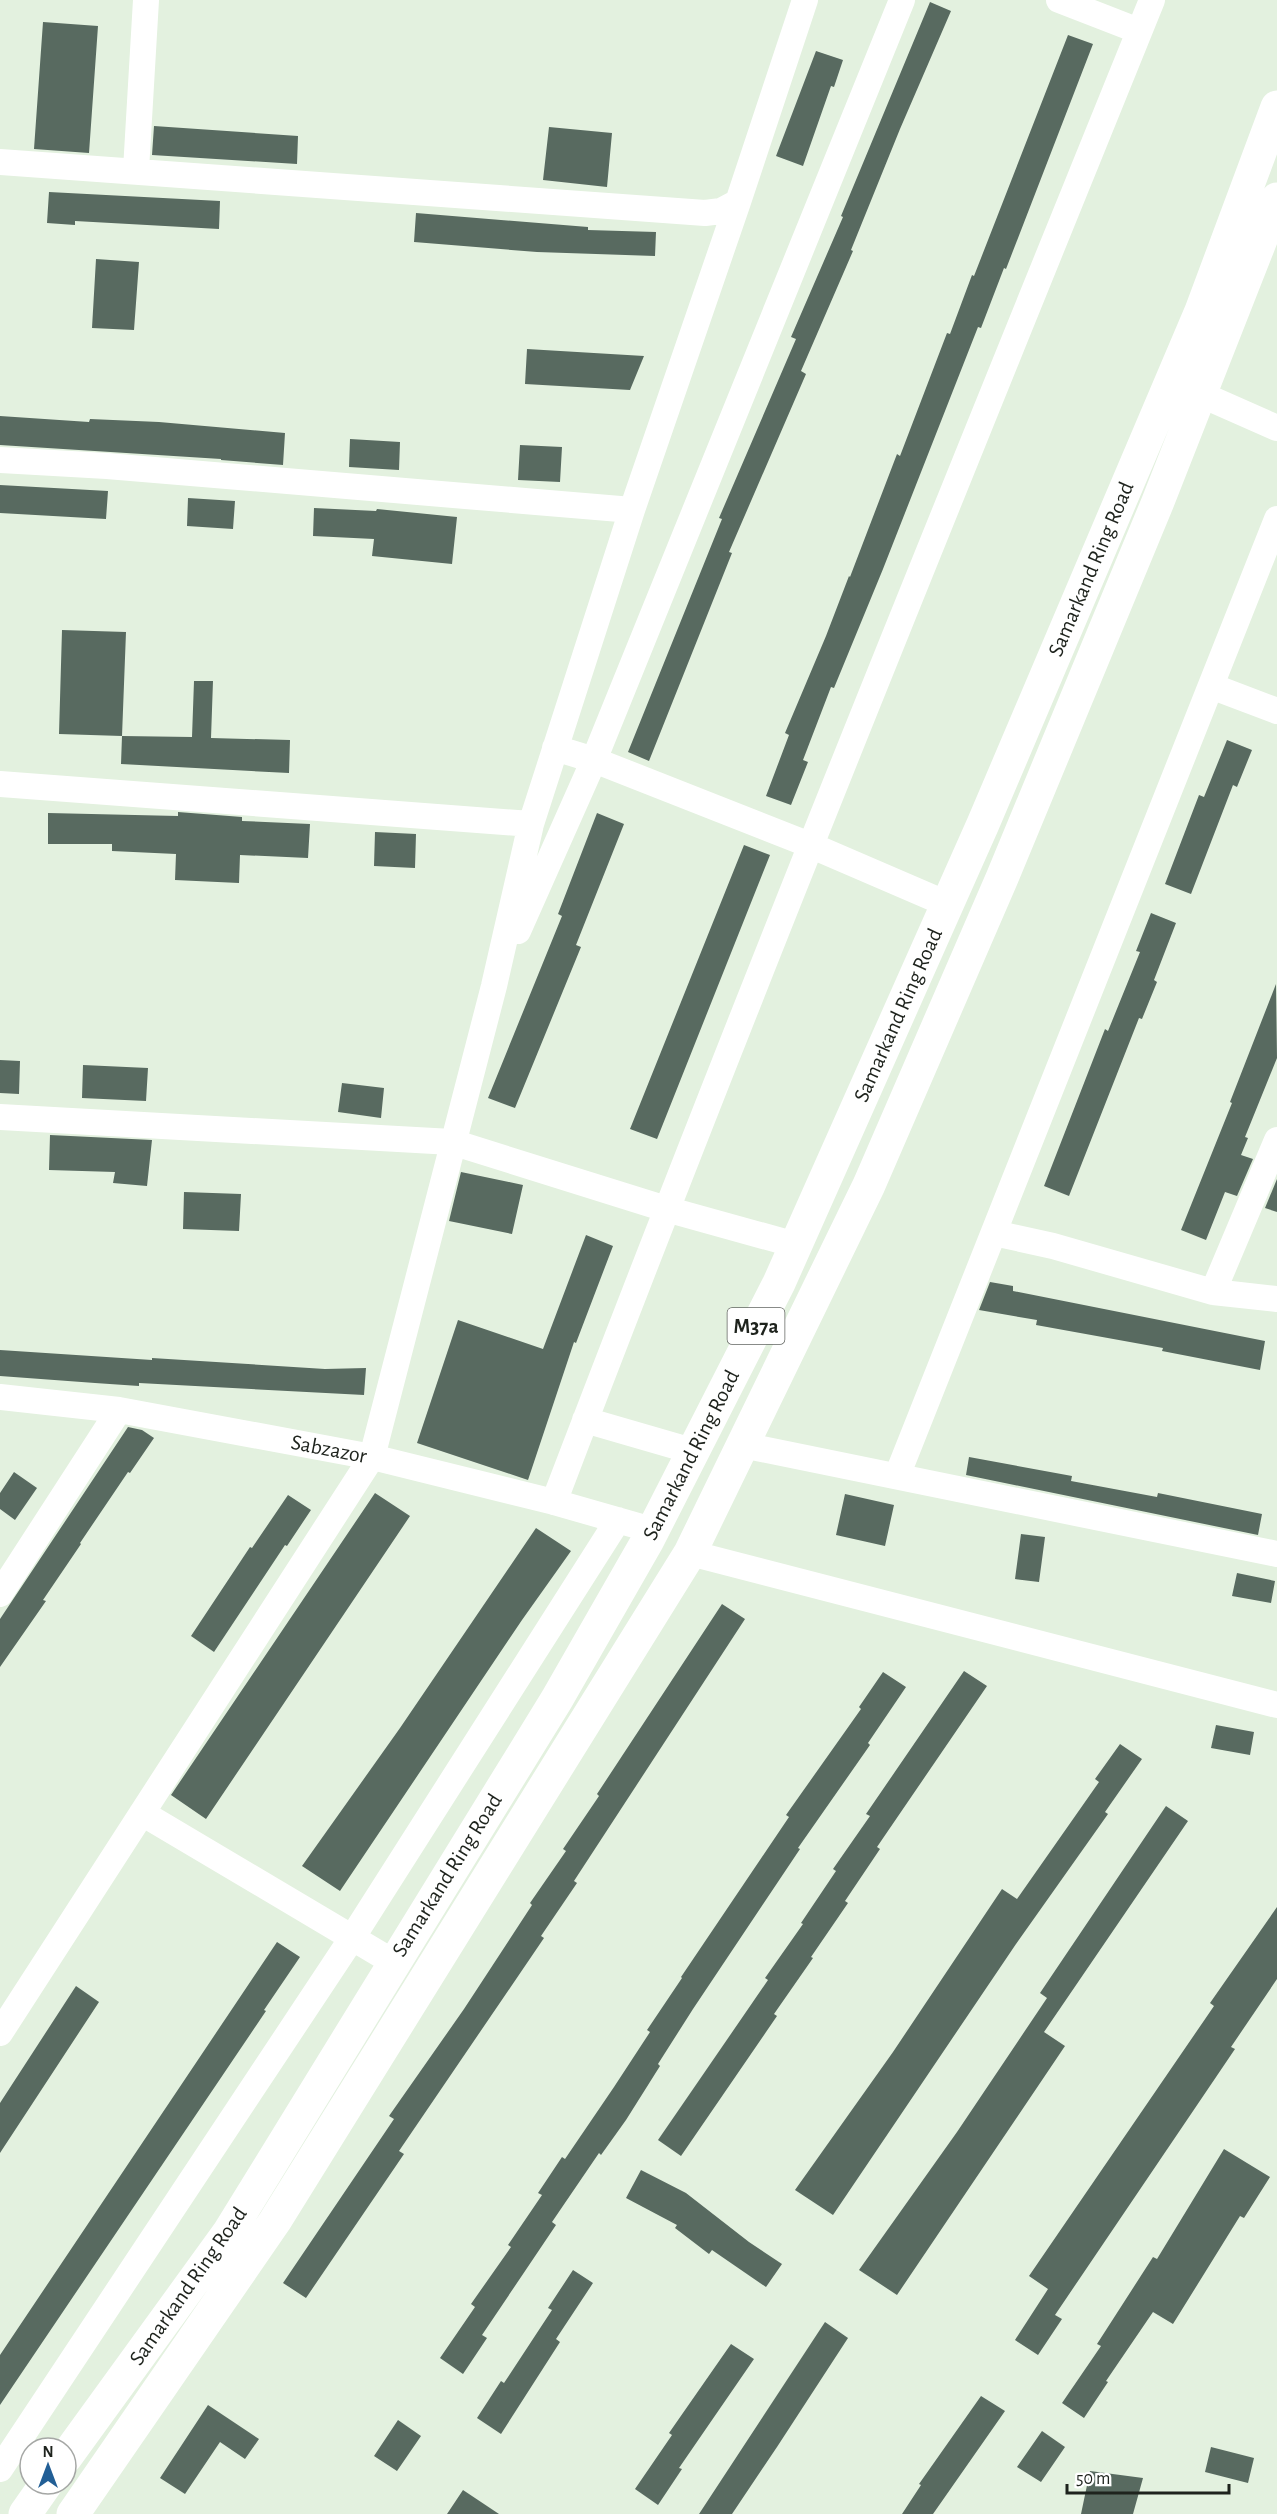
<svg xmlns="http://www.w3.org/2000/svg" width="1277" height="2514" font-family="'Alegreya Sans',sans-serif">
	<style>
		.building { fill: #586a60 }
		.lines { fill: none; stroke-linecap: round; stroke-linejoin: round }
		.minor { stroke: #fff; stroke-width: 26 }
		.trunk { stroke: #fff; stroke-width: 33 }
		.labels { text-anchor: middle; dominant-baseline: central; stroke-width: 6; stroke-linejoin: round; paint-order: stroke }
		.shield { fill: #fff; stroke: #626561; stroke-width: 1.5 }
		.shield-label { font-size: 21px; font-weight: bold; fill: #1e231d }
		.street-label { font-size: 22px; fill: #1e231d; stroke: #fff }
	</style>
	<rect width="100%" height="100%" fill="#e3f1df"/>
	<path class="building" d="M930 2 951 11 900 129 851 250 853 251 801 371 806 374 729 552 732 553 649 761 628 752 722 519 719 518 796 339 791 337 843 217 841 216Z
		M43 22 98 26 89 153 34 149Z
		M1068 35 1093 44 1006 269 1004 268 981 328 978 327 883 569 834 688 831 687 803 760 808 762 791 805 766 796 789 735 785 733 826 636 849 576 850 577 897 454 900 456 947 333 950 334 972 275 974 276Z
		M816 51 843 60 834 87 831 86 803 166 776 156Z
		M154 126 298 136 297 164 152 155Z
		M549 127 612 133 607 187 543 180Z
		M49 192 220 201 219 229 75 221V225L47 223Z
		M416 213 588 227V230L656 232 655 256 537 252 414 242Z
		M96 259 139 262 134 330 92 328Z
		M527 349 644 356 630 390 525 384Z
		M0 416 89 422 90 419 159 422 285 433 283 465 221 460V459L0 445Z
		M350 439 400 442 399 470 349 467Z
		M520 445 562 447 560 482 518 480Z
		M0 485 108 491 106 519 0 513Z
		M188 498 235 501 233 529 187 526Z
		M314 508 376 511 377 509 457 517 452 564 372 556 374 539 313 536Z
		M62 630 126 632 122 736 59 734Z
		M194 681H213L211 738 290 740 289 773 121 764 122 736 192 737Z
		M1227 740 1252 750 1237 787 1233 785 1191 894 1165 884 1199 795 1204 797Z
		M178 812 242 817V821L310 824 308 858 240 855 239 883 175 880 176 854 112 851V844H48V813L178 816Z
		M597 813 624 824 576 945 581 947 515 1108 488 1098 562 916 558 914Z
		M375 832 416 834 415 868 374 866Z
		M744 845 770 855 657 1139 630 1129Z
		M1151 913 1176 923 1154 980 1157 982 1142 1019 1139 1018 1069 1196 1044 1186 1105 1029 1108 1031 1140 952 1136 951Z
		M1276 984 1277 1058 1245 1137 1248 1138 1241 1155 1253 1159 1237 1196 1225 1192 1206 1240 1181 1230 1232 1103 1230 1102Z
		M0 1060 20 1061 19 1094 0 1093Z
		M83 1065 148 1068 146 1101 82 1098Z
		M342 1083 384 1088 381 1118 338 1112Z
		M50 1135 152 1140 147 1186 113 1183 115 1172 49 1170Z
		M461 1172 523 1185 512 1234 449 1221Z
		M1277 1179V1212L1265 1208Z
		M184 1192 241 1194 239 1231 183 1229Z
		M586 1235 613 1246 576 1343 574 1342 528 1480 417 1443 458 1320 543 1349Z
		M990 1282 1013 1286V1291L1265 1341 1260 1370 1162 1351 1163 1348 1036 1325 1037 1320 979 1310Z
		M0 1350 152 1360V1358L325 1369 366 1368 364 1395 139 1383V1386L95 1383 0 1376Z
		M128 1427 142 1430 154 1438 130 1473 128 1472 80 1543 81 1544 43 1600 46 1601 0 1667V1619Z
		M969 1457 1072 1476 1071 1481 1157 1497 1158 1493 1262 1514 1258 1535 966 1475Z
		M14 1472 37 1488 15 1520 0 1509V1493Z
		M375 1493 410 1516 206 1819 171 1795Z
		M845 1494 894 1505 885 1546 836 1535Z
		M288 1495 311 1510 287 1546 285 1545 214 1652 191 1636 250 1547 252 1548Z
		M536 1528 571 1551 522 1620 340 1891 302 1866 400 1728Z
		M1021 1534 1045 1537 1039 1582 1015 1579Z
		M1237 1573 1275 1581 1271 1603 1232 1596Z
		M722 1604 745 1619 574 1881 577 1883 541 1936 544 1938 399 2151 404 2154 306 2298 283 2283 394 2119 389 2116 464 2009 532 1905 530 1903 566 1851 563 1849 599 1796 597 1794Z
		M964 1671 987 1686 877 1847 880 1849 845 1901 848 1903 811 1957 813 1958 774 2014 777 2016 681 2156 658 2140 768 1980 765 1978 803 1924 801 1923 836 1871 833 1869 870 1816 866 1814Z
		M883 1672 906 1687 868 1743 870 1745 798 1848 800 1849 693 2009 658 2064 660 2066 626 2120 601 2155 599 2153 552 2222 556 2225 482 2335 487 2338 463 2374 440 2358 475 2307 471 2304 511 2247 508 2245 542 2195 538 2193 562 2157 565 2159 614 2087 650 2032 647 2030 682 1978 681 1977 789 1817 786 1815 861 1709 859 1707Z
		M1216 1725 1254 1732 1250 1755 1211 1748Z
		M1120 1744 1142 1759 1105 1812 1108 1814 1016 1944 833 2215 795 2190 893 2052 1002 1889 1017 1899 1099 1782 1095 1779Z
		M1166 1806 1188 1821 1044 2032 1065 2046 897 2295 859 2270 957 2132 1047 1998 1040 1993Z
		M1277 1907V1979L1231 2047 1235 2049 1055 2315 1062 2319 1038 2355 1015 2340 1048 2289 1029 2276 1214 2006 1210 2003Z
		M277 1942 300 1957 264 2010 266 2011 0 2405V2355Z
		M76 1986 99 2002 0 2153V2103Z
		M1224 2149 1270 2177 1244 2218 1240 2216 1173 2324 1153 2312 1106 2381 1108 2382 1084 2418 1062 2403 1101 2346 1097 2344 1153 2257 1157 2259Z
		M641 2170 686 2193 749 2242 782 2264 766 2287 712 2250 709 2254 675 2228 677 2225 626 2198Z
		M573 2270 593 2283 556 2339 560 2342 501 2434 477 2418 501 2381 504 2383 552 2310 548 2308Z
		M825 2322 848 2338 777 2447 732 2514H699Z
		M731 2344 754 2359 679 2468 682 2469 658 2505 635 2489 672 2435 669 2433Z
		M981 2396 1005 2411 933 2514H902L921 2485 919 2484Z
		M208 2405 259 2439 245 2459 220 2442 185 2494 160 2478Z
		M398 2420 421 2436 397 2471 374 2456Z
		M1042 2431 1065 2447 1041 2482 1017 2467Z
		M1211 2447 1254 2458 1248 2483 1205 2472Z
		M1090 2471 1143 2478 1133 2514H1081Z
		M463 2490 499 2514H447Z"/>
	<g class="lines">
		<path class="minor" d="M1059 0 1139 31
			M0 162 705 213 721 211 738 202 805 0
			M136 170 146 0
			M1200 394 1277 428
			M0 460 107 466 632 510
			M1211 686 1277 711
			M555 748 594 760 810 845 947 904
			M0 784 531 824
			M518 931 594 760 902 0
			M0 1117 452 1142 666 1209 796 1245
			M994 1233 1053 1246 1213 1292 1277 1299
			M1213 1292 1277 1140
			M0 1397 119 1410 372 1457 554 1502 652 1530
			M585 1420 692 1451
			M742 1445 1277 1554
			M897 1476 1277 519
			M554 1502C746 998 950 499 1152 0
			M690 1553 1277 1705
			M0 1594 119 1410
			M142 1813 393 1962
			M0 2033 372 1457 494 986 531 824 632 510 738 202
			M0 2469 352 1938 618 1520"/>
		<path class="trunk" d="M66 2457 229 2232 557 1699 648 1540 779 1283 983 824 1201 311 1277 107
			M25 2514 46 2484
			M73 2514 275 2221 690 1553 869 1185 1002 878 1157 504 1277 199"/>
	</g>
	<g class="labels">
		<rect class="shield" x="727.5" y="1308" width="57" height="36" rx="4.5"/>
		<g class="shield-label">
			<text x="756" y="1326">M37a</text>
		</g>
		<g class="street-label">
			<text transform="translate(1091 569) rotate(-67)">Samarkand Ring Road</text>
			<text transform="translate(898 1015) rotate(-66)">Samarkand Ring Road</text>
			<text transform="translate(329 1449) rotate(11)">Sabzazor</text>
			<text transform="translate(691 1455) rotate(-63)">Samarkand Ring Road</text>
			<text transform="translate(447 1875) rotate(-58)">Samarkand Ring Road</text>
			<text transform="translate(188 2286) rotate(-55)">Samarkand Ring Road</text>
		</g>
	</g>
	<g transform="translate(48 2466)"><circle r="28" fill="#ffffff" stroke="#a5a7a5" stroke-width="1.5"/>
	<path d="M0-4.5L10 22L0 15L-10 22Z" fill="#225f96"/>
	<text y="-9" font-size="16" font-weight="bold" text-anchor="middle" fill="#1e231d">N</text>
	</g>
	<path d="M1067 2484v9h162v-9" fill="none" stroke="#1e231d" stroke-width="3"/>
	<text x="1076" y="2484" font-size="18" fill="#1e231d" stroke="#ffffff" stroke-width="4.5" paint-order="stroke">50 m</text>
</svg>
